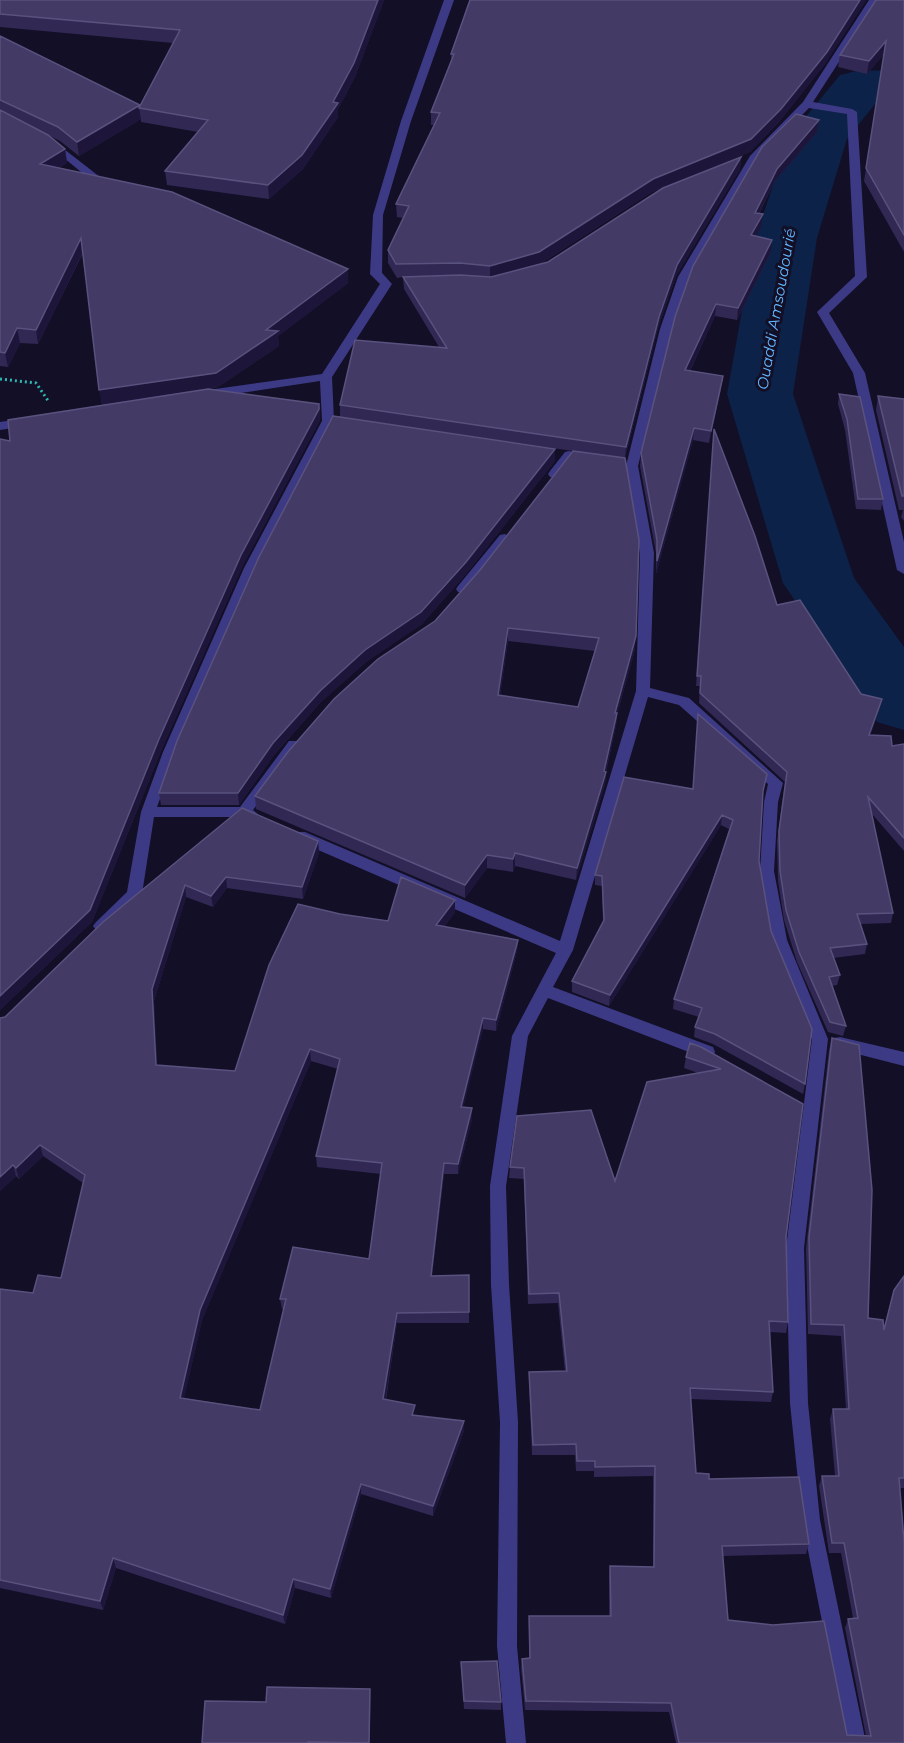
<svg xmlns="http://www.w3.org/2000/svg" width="904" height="1743" font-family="Montserrat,sans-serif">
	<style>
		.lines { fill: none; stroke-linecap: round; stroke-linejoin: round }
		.river { fill: #0c2248; fill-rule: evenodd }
		.path { stroke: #2fb8b0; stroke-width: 3; stroke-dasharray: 2 3; stroke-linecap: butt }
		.street { fill: #3d3a85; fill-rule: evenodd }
		.wall { fill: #312854; fill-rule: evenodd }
		.shaded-wall { fill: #1d163a }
		.building { fill: #433a66; stroke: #5a527e; stroke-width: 1.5; fill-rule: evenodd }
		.labels { text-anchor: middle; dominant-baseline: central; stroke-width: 6; stroke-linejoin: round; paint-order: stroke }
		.far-water-label { font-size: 15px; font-style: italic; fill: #62b6ff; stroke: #130f26 }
	</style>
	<rect width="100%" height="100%" fill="#130f26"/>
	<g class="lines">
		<path class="river" d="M904 67V104H875L847 139 817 238 793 394 854 578 904 647V730L877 722 783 583 727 394 755 238 790 136 840 75 860 70 889 71Z"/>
		<path class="path" d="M0 379 36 383 49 402"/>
		<path class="street" d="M444 0H454L411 121 383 215 382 273 392 284 332 377 334 421 258 568 177 752 157 807H240L289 741H299L301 745 253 810 260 816 258 820 253 821 242 817H154L142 894 106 930H96L93 926 96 922 127 892 141 812 163 752 244 568 322 421 320 381 208 398 202 394 208 390 322 374 380 284 370 274 373 215 401 121Z
			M869 0H879L813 102 852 109 857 112 867 277 829 313 865 373 904 542V574L897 570 853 373 817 312 855 276 847 114 809 108 759 158 690 277 672 329 638 466 654 553 650 688 689 698 783 783 778 802 774 871 787 940 828 1039 804 1248 808 1403 820 1520 866 1743H846L802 1520 790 1403 786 1248 812 1039 771 940 760 871 764 802 768 784 679 705 648 697 573 950 553 987 713 1047 715 1052 713 1057 707 1059 548 998 528 1036 506 1186 509 1285 518 1422 517 1646 526 1743H506L497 1646 500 1422 491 1285 490 1186 512 1036 556 953 295 840 293 836 295 832H305L560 941 636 691 640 553 626 466 660 329 678 277 750 156 803 102Z
			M51 139 100 177 113 180V184L92 181 47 144 46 142Z
			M27 418 33 422 31 425 0 430V422Z
			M569 451 573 452 575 455 573 458 558 477H550L548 474 550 471 565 452Z
			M505 534 511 538 510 541 468 592H458L456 589 458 586 500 535Z
			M840 1037 904 1052V1066L834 1048 832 1043 834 1038Z"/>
	</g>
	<path class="wall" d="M0 0H384L355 77 338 109V117L303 169 269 199 167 185 165 171 198 132 141 122V119L79 156 60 141 48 135 65 149 67 163 59 168 348 283 278 336 279 346 218 387 209 389 319 404 320 420 242 567 161 751 92 922 0 1010V439L10 441 180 393 102 405 83 253 38 344 20 343 8 367 0 366V36L141 106 173 43 0 27Z
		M470 0H866L825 64 779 122 750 152 652 192 540 264 548 262 741 157 740 169 676 276 658 328 625 458 635 649 617 715 616 726 606 772 605 784 576 880 515 866 513 872 487 868 465 898 256 809 255 796 435 621 480 570 573 451 340 417V405L439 347 404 289 403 277 397 278 388 263V250L403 218 397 217 396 204 434 125H431V112L451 63V54ZM508 641 595 651 578 707 500 696Z
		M904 0V252L864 181 884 54 867 74 838 67 840 55Z
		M819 120 817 132 775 181 759 214 761 227 756 236 771 252 737 320 715 316 690 371 721 388 709 443 693 440 656 574V553L640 466 641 453 675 317Z
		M839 394 883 499 881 510 856 509 845 430 838 404Z
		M878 396 904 399V521L901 517 903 510H899L876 410Z
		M714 429 777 605 861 694 882 699 879 710 870 736 892 746 904 744V851L872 814 893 913 891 923 861 924 867 944 865 954 833 958 840 975 837 985 832 986 846 1026 843 1036 828 1032 797 962 784 920 778 881 777 841 785 782 699 703 700 686H696Z
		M555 461 466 574 422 624 366 662 321 702 274 755 239 805H161L159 793Z
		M698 714 763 795 759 861 771 931 805 1084 803 1094 713 1044 694 1037 695 1027 699 1017 673 1009 674 999 729 829 721 825 609 1006 572 992V981L603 922 602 886 595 885V875L693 788Z
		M242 808 318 841 319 853 303 899 227 888 213 907 186 897 154 1001 157 1065 235 1071 340 914 388 921 455 900V912L444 927 518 940 517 951 496 1031 483 1029 463 1107 472 1108V1119L458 1174H444L432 1276 469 1275V1323H397L386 1400 415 1415 464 1421V1431L433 1516 361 1494 331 1598 295 1588 285 1624 116 1568 103 1610 0 1588V1289L33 1293 61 1278 83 1183 43 1156 19 1179 16 1176 0 1191 5 1017ZM311 1061 338 1069 316 1156 317 1167 381 1174 369 1259 280 1299 282 1309H284L260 1410 184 1398 202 1320Z
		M832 1038 868 1318 884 1328 894 1290 904 1276V1488H899L904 1743H676L669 1712 525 1710 521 1668 522 1659 529 1658V1616H609V1576L610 1566 653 1567V1476L594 1477V1471H576L575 1455H532L529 1382V1372H565L558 1303 528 1304 524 1179 509 1178 510 1167 517 1116 615 1181 698 1073 684 1068 686 1057 690 1043 803 1104 786 1237 788 1322 786 1333 770 1332 773 1392 771 1402 690 1399 696 1473 709 1479 809 1544 806 1554 723 1556 728 1620 847 1735 866 1736 845 1628 848 1619 853 1618 841 1553H829L819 1486 822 1476H835L830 1419 833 1409H846L841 1336 808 1334 806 1248 829 1050Z
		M461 1662 501 1702V1710L464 1709Z
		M370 1689 369 1743H202L266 1702Z"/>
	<path class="shaded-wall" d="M378 0H384L355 77 338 109V117L303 169 269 199 268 185 333 102Z
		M860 0H866L825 64 779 122 750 152 652 192 538 265 490 279V266Z
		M886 41 884 54 867 74 869 61Z
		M140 105 141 108H139L141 119 79 156 77 142Z
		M819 120 817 132 775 181 753 225 755 213 777 169Z
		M65 149 67 163 42 178 40 164Z
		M741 157 740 169 676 276 658 328 625 458 626 447 659 317 677 265Z
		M763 214 761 227 750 248 751 235Z
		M81 238 83 252 38 344 36 330Z
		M772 240 771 252 737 320 738 308Z
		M348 269V283L278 336 279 346 218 387 102 405 99 390 266 330Z
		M716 304 715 316 684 383 685 370Z
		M17 328 20 343 8 367 5 353Z
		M723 376 721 388 709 443 711 431Z
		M319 409 320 420 242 567 161 751 92 922 0 1010V996L159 739 241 555Z
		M694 428 693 440 656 574 657 561Z
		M555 449V461L466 574 422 624 366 662 321 702 274 755 239 805 238 793 273 743 321 690Z
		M508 628V641L498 708V695Z
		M636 636 635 649 617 715 616 726 604 779 606 772 605 784 576 880 577 868 604 771 615 713Z
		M882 699 879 710 867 746 869 735Z
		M722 815 721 825 609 1006 610 995Z
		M318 841 319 853 303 899 302 887Z
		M515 853V866L513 872V859Z
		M487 855V868L465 898V885Z
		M226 877 227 888 213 907 211 896Z
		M185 885 186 897 154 1001 158 1076 156 1065 152 989Z
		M455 900V912L436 937V925Z
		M518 940 517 951 496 1031V1020Z
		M483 1018V1029L461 1118V1107Z
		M310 1049 311 1061 202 1320 182 1408 180 1398 200 1310Z
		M472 1108V1119L458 1174V1164Z
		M40 1145 43 1156 19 1179 16 1168Z
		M444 1163V1174L431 1286V1276Z
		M13 1165 16 1176 0 1191V1177Z
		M397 1313V1323L384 1409 383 1399Z
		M464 1421V1431L433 1516V1506Z
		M361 1484V1494L331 1598 330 1589Z
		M113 1558 116 1568 103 1610 100 1601Z
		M293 1579 295 1588 285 1624 283 1615Z
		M370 1689 371 1697 369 1743Z"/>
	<path class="building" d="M0 0H378L354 63 333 102 338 103 302 155 268 185 165 171 208 120 139 108 180 30 0 14Z
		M470 0H860L827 52 781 109 751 139 653 179 539 252 490 266 460 263 396 264 388 250 409 206 396 204 440 113 431 112 454 54H451Z
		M876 0H904V235L866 168 886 41 869 61 840 55Z
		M0 36 140 105 77 142 58 127 0 100Z
		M0 110 48 135 65 149 40 164 172 192 348 269 266 330 278 331 216 373 99 390 81 238 36 330 17 328 5 353 0 352Z
		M796 114 819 120 777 169 755 213 763 214 751 235 772 240 738 308 716 304 685 370 723 376 711 431 694 428 657 561V540L641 453 675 317 693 266 762 147Z
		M741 157 677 265 659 317 626 447 340 405 355 340 447 348 403 277 460 275 491 277 548 262 663 188Z
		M208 389 319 404V409L241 555 159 739 90 910 0 996V439L10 441 8 420Z
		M839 394 860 397 883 499H858L847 419Z
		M878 396 904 399V496H902Z
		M333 416 555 449 466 562 421 612 365 650 321 690 273 743 238 793H159L177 741 259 557Z
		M714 429 755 536 777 605 800 600 861 694 882 699 869 735 891 736 892 746 904 744V838L868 797 893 913 857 914 867 944 830 948 840 975 829 977 846 1026 830 1022 799 952 786 910 780 871 779 831 787 772 700 693 701 676H697Z
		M573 451 625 458 639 540 636 636 615 713H617L604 771 606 772 577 868 515 853 513 859 487 855 465 885 255 796 287 753 334 699 378 659 435 621 480 570ZM508 628 599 638 578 707 498 695Z
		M698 714 767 774 763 791 759 861 771 931 812 1029 805 1084 715 1034 695 1027 702 1008 674 999 733 820 722 815 610 995 572 981 604 920 602 876 595 875 624 777 693 789Z
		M242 808 318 841 302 887 226 877 211 896 185 885 152 989 156 1065 235 1071 269 965 298 904 340 914 388 921 401 877 455 900 436 925 518 940 496 1020 483 1018 461 1107 472 1108 458 1164 444 1163 431 1276 469 1275V1312L397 1313 383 1399 415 1405 412 1415 464 1421 433 1506 361 1484 330 1589 293 1579 283 1615 113 1558 100 1601 0 1580V1289L33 1293 38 1275 61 1278 85 1175 40 1145 16 1168 13 1165 0 1177V1018L5 1017 103 922ZM310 1049 340 1059 316 1156 382 1163 369 1259 293 1247 280 1299H286L260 1410 180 1398 200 1310Z
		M832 1038 859 1045 872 1190 868 1318 883 1320 884 1330 894 1290 904 1276V1478H899L904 1541V1743H679L671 1703 526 1701 522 1659 530 1658 529 1616H611L610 1566 654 1567 655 1466 595 1467V1461H577L576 1444 533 1445 529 1372 567 1371 559 1293 529 1294 524 1168 510 1167 517 1116 591 1110 615 1181 647 1082 721 1069 686 1057 690 1043 701 1047 803 1104 786 1237 788 1322 769 1321 773 1392 690 1388 696 1473 709 1474V1479L799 1477 809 1544 722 1546 728 1620 773 1625 824 1621 847 1735 871 1736 848 1619 858 1618 844 1543H832L822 1476H839L833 1409H849L844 1325 811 1324 809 1237Z
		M497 1661 501 1702 464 1701 461 1662Z
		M267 1687 370 1689 369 1743 308 1742V1743H202L205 1701 266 1702Z"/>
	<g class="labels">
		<g class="far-water-label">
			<text transform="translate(776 309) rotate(-80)">Ouaddi Amsoudourié</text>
		</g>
	</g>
</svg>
